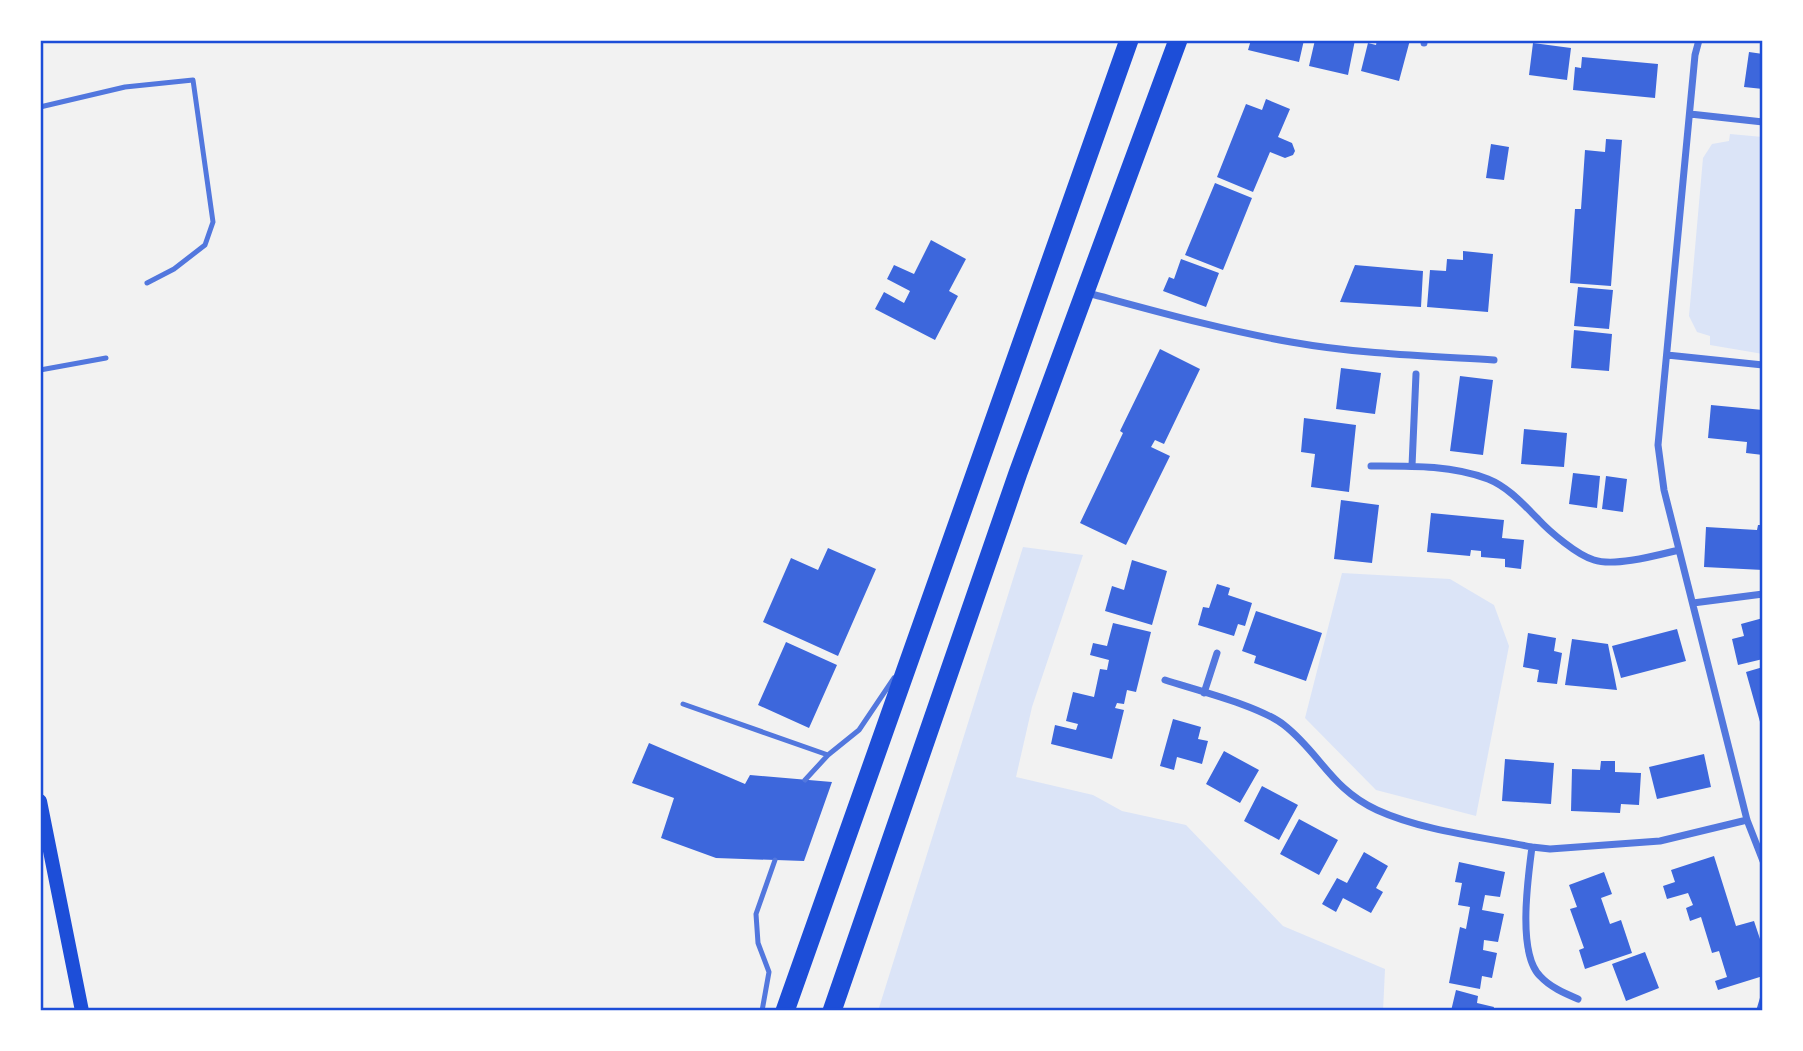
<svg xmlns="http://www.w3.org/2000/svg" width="1803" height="1051" font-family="Lato,sans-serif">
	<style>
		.green { fill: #dbe4f7 }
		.building { fill: #3d67dc }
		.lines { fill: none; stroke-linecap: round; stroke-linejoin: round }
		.service { stroke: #5277de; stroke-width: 5 }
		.minor { stroke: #5277de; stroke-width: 7 }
		.secondary { stroke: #1d4ed8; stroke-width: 14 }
		.trunk { stroke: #1d4ed8; stroke-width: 19 }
		.neatline { fill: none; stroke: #1d4ed8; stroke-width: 2.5 }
	</style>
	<rect width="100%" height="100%" fill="#f2f2f2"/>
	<path class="green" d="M1730 134 1763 137V354L1710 345V336L1697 332 1689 316 1703 158 1712 144 1729 141Z
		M1023 547 1083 555 1032 707 1016 777 1093 795 1122 811 1186 825 1283 926 1385 969 1383 1011H878Z
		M1342 573 1450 579 1494 605 1509 646 1476 816 1376 790 1305 718Z"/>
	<path class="building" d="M1251 40H1304L1299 62 1248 50Z
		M1315 40H1355L1348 75 1309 66Z
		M1377 40H1410L1399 81 1361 71 1368 43 1376 45Z
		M1533 43 1571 48 1567 80 1529 75Z
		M1749 52 1763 54V89L1744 87Z
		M1582 57 1658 64 1655 98 1573 90 1575 67 1581 68Z
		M1266 99 1290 109 1278 137 1292 143 1295 151 1293 155 1285 158 1270 152 1253 192 1217 177 1246 104 1262 110Z
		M1606 139 1622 140 1611 286 1570 283 1575 209H1581L1585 150 1605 152Z
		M1491 144 1509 147 1504 180 1486 178Z
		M1215 183 1252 198 1223 270 1185 255Z
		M931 240 966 259 949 291 958 296 935 340 875 309 884 292 904 303 910 291 887 279 894 265 914 274Z
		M1463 251 1493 254 1488 312 1427 307 1430 270 1446 271 1447 259 1463 260Z
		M1181 259 1219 273 1206 307 1163 291 1169 277 1174 279Z
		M1355 265 1423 271 1421 307 1340 302Z
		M1578 287 1613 290 1609 329 1574 326Z
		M1574 330 1612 334 1609 371 1571 368Z
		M1160 349 1200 369 1164 444 1155 440 1151 447 1170 456 1126 545 1080 523 1123 433 1120 431Z
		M1341 368 1381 373 1375 414 1336 409Z
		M1460 376 1493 380 1483 455 1450 451Z
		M1711 405 1763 410V455L1746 453 1747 442 1708 438Z
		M1304 418 1356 425 1349 492 1311 487 1315 454 1301 452Z
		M1524 429 1567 433 1564 467 1521 464Z
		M1573 473 1600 476 1597 508 1569 504Z
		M1606 476 1627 479 1623 512 1602 509Z
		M1341 500 1379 505 1372 563 1334 559Z
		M1431 513 1504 520 1502 538 1524 540 1521 569 1505 567V559L1481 557V551L1471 550 1470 556 1427 552Z
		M1758 525H1763V570L1704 567 1706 527 1757 530Z
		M828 548 876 569 838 656 763 622 791 558 818 570Z
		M1132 560 1167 571 1152 625 1105 611 1112 586 1124 590Z
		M1217 584 1230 588 1228 595 1252 603 1245 626 1238 624 1234 636 1198 625 1203 607 1209 608Z
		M1256 611 1322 633 1306 681 1254 663 1256 656 1242 651Z
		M1763 618V659L1738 665 1732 639 1744 636 1741 624Z
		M1113 623 1151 632 1136 692 1127 690 1124 704 1117 703 1115 708 1124 710 1112 759 1051 744 1055 725 1076 730 1078 724 1066 721 1073 692 1094 697 1100 669 1107 670 1109 660 1090 655 1093 643 1107 646Z
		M1677 629 1686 661 1621 678 1612 646Z
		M1528 633 1556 638 1554 651 1562 653 1557 684 1537 682 1539 670 1523 667Z
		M1572 639 1608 644 1617 690 1565 685Z
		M786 642 837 665 809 728 758 705Z
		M1763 667V729H1762L1746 672Z
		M1173 719 1201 727 1198 739 1208 741 1202 764 1177 757 1174 770 1160 766Z
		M649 743 745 784 750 775 832 782 804 861 716 858 661 838 674 798 632 783Z
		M1224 751 1259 770 1240 803 1206 784Z
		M1704 754 1711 787 1657 799 1649 767Z
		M1505 759 1554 763 1551 804 1502 801Z
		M1601 761H1615V772L1641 773 1639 805 1621 804 1620 813 1571 811 1572 769 1600 770Z
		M1262 786 1298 805 1279 840 1244 821Z
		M1299 819 1338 840 1319 875 1280 854Z
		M1364 852 1388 866 1376 888 1383 892 1371 913 1343 898 1336 912 1322 904 1337 878 1347 883Z
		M1714 856 1736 926 1754 921 1763 948V976L1718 990 1715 981 1727 977 1719 951 1712 953 1701 917 1690 921 1686 908 1693 905 1688 893 1667 899 1663 886 1675 882 1671 870Z
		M1459 862 1505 872 1500 897 1485 895 1482 910 1504 914 1498 942 1484 940 1483 950 1497 953 1492 978 1482 976 1480 989 1449 983 1460 927 1466 929 1470 907 1458 905 1462 883 1455 882Z
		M1604 872 1612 894 1601 898 1610 924 1621 920 1632 953 1585 969 1579 950 1584 948 1570 909 1577 907 1569 885Z
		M1645 952 1659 988 1626 1001 1612 964Z
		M1456 990 1478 996 1477 1003 1494 1007 1493 1011H1451Z
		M1762 991 1763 1011H1756Z"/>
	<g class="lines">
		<path class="service" d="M40 107 125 87 193 80 213 222 205 245 174 269 147 283
			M40 370 106 358
			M683 704 828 755
			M805 780 828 755 859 730 894 678
			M762 1011 769 972 758 943 756 914 775 860"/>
		<path class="minor" d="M1699 40 1695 55 1658 445 1664 490 1747 820 1763 861
			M1424 43V40
			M1690 114 1763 122
			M1088 293C1155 311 1222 330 1291 342 1358 354 1427 356 1494 360
			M1667 355 1763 365
			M1371 466C1410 466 1451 465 1488 479 1508 487 1523 504 1538 519 1550 532 1577 555 1594 560 1615 567 1658 555 1679 550
			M1412 466 1416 374
			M1693 603 1763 594
			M1165 680C1196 690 1260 706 1284 725 1320 753 1331 789 1377 810 1423 831 1482 837 1532 847L1550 849 1660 841 1747 820
			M1204 693 1217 653
			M1532 847C1528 878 1517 953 1540 976 1550 987 1564 993 1578 999"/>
		<path class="secondary" d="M40 801 82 1011"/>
		<path class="trunk" d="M785 1011 1129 40
			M832 1011 1018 473 1178 40"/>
	</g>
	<rect width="1803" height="1051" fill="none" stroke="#ffffff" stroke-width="84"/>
	<rect x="42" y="42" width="1719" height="967" class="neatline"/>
</svg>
